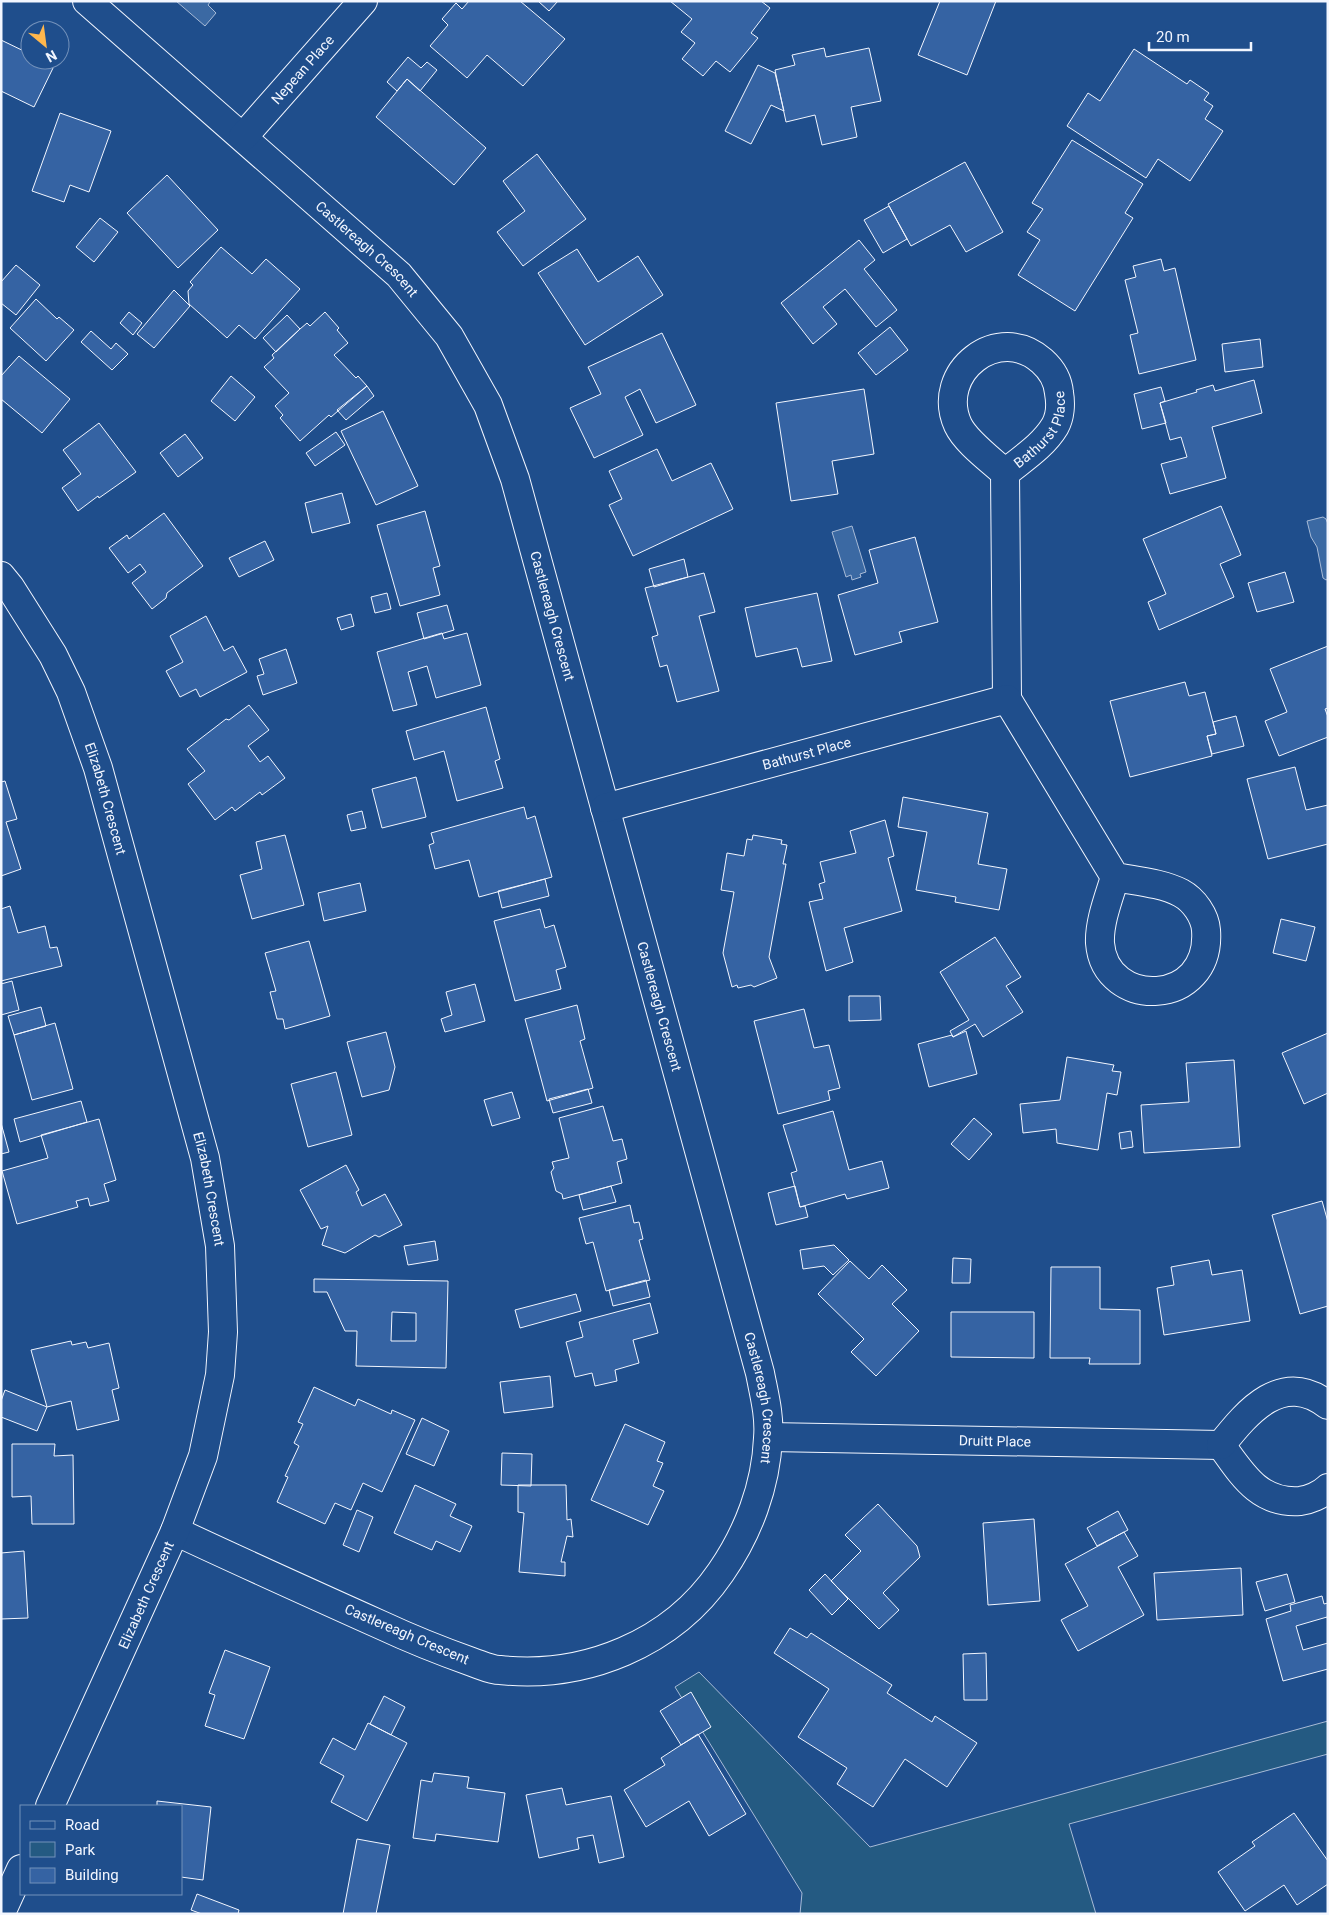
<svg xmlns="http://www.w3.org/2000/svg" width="1329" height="1915" font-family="Roboto,sans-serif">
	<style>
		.green { fill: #245a82; stroke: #a8bbd7 }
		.water { fill: #3b69a3; stroke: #a8bbd7 }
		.building { fill: #3563a3; stroke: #f2f6ff; fill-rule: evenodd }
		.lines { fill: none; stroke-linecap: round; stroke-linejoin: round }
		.minor-casing { stroke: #f2f6ff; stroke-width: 30 }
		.minor { stroke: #1f4e8c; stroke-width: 28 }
		.labels { text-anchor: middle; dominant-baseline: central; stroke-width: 4; stroke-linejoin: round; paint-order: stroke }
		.street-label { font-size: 14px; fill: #f2f6ff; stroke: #1f4e8c }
	</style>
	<rect width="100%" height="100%" fill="#1f4e8c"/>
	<path class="green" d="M699 1672 870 1847 1328 1721V1754L1069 1824 1096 1914H800L802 1893 675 1687Z"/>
	<path class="water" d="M176 1H208L210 2 208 5 216 13 205 26Z
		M1323 517 1326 519 1328 524V579L1326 580 1323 578 1317 547 1311 537 1307 521Z
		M852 526 866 572 860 574 861 577 852 580 851 575 846 577 832 532Z"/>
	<path class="building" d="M469 1H520L565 39 523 86 487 55 467 78 430 46 448 25 442 19 456 3 462 9Z
		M538 1H558L549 11Z
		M670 1H761L770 8 751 33 758 38 730 72 716 61 703 76 682 59 695 43 681 32 692 19Z
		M940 1H996L967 75 918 55Z
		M1 40 30 54V60H42L54 66 34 107 1 91Z
		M824 48 826 57 869 48 881 101 851 107 857 137 822 145 815 115 786 122 775 70 795 65 792 55Z
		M1134 49 1187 84 1190 80 1209 93 1204 100 1213 106 1205 119 1223 131 1190 181 1158 159 1146 178 1067 126 1088 93 1100 101Z
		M408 57 421 68 427 62 437 70 420 91 407 79 397 91 387 82Z
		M758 65 775 73 784 111 771 105 751 144 725 131Z
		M407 79 486 148 454 185 376 117Z
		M60 113 111 131 89 192 70 185 64 202 32 191Z
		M1072 140 1143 184 1125 213 1133 218 1075 311 1018 275 1040 240 1027 232 1043 209 1032 203Z
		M537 154 586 219 523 266 497 232 525 211 503 181Z
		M965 162 1003 232 966 252 950 225 911 246 888 204Z
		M167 175 218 230 178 268 127 213Z
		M889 206 907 239 883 253 864 220Z
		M100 218 118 232 94 262 76 247Z
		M859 240 875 260 864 269 897 310 876 327 845 289 823 307 837 324 813 344 781 303Z
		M221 247 252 274 266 259 300 289 255 339 239 325 227 338 189 304 188 291 193 285 190 282Z
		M577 249 598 282 638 256 663 295 585 345 538 273Z
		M1161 259 1164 271 1175 268 1196 360 1139 374 1130 335 1138 333 1125 280 1136 277 1133 266Z
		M16 265 40 285 16 315 1 303V282Z
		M174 290 190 306 154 348 137 334Z
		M36 299 57 319 59 317 74 330 46 361 10 328Z
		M129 312 142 323 133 335 120 323Z
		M325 312 339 328 337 330 348 343 334 355 356 378 358 376 367 386 331 417 329 415 300 441 280 418 283 415 275 406 289 393 264 367 274 358 272 355 300 329 307 323 310 326Z
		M287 315 300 329 276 352 263 338Z
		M890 327 908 350 876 375 858 353Z
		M91 331 111 349 116 343 128 354 112 370 81 342Z
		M662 333 696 405 656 423 640 389 625 397 643 435 594 458 570 408 601 394 588 367Z
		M1260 339 1263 367 1225 372 1222 344Z
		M19 356 70 399 42 433 1 399V376Z
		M231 376 255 397 235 421 211 401Z
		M1254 380 1262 413 1212 427 1226 478 1170 494 1161 464 1187 457 1181 437 1170 440 1160 403 1197 392 1196 390 1213 385 1215 391Z
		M367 386 374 396 346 420 337 410Z
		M1161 387 1165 401 1160 403 1166 423 1142 429 1134 394Z
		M864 389 874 454 832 461 838 494 791 501 776 403Z
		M383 411 418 486 376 505 341 431Z
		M99 423 136 472 99 498 98 496 78 511 62 488 81 474 63 450Z
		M336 432 345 445 315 466 306 453Z
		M185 434 203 458 178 477 160 453Z
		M657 449 672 481 711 463 733 509 633 556 609 505 622 499 609 471Z
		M342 493 350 523 312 533 305 503Z
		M1221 506 1241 555 1220 564 1234 597 1159 630 1148 602 1166 594 1143 539Z
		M425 511 440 566 433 568 440 595 400 606 377 525Z
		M164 513 203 566 167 593 166 598 152 609 132 583 146 572 140 564 128 573 109 548 127 535 129 539Z
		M915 537 938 622 899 632 902 642 855 655 838 595 878 583 869 550Z
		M265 541 274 560 239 577 229 558Z
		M684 559 688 577 654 587 649 569Z
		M1285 572 1294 602 1257 612 1248 583Z
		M704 573 715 612 699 616 719 691 677 702 667 665 660 667 652 637 658 635 645 588Z
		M387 593 391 609 375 613 371 597Z
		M817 593 832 661 802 667 797 648 756 657 745 608Z
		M447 605 454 630 424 639 417 613Z
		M351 614 354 626 341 630 337 618Z
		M206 616 224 651 233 646 247 672 200 697 196 689 180 697 166 671 183 662 170 636Z
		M442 633 444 639 467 633 481 685 436 698 427 666 408 672 417 705 393 711 377 652Z
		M1328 646V708L1325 709 1328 717V737L1279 756 1265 721 1287 712 1270 669Z
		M286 649 297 683 263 695 257 676 264 674 259 659Z
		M1185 682 1189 696 1205 692 1216 734 1207 736 1212 756 1130 777 1110 701Z
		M249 705 269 730 248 746 260 762 268 756 285 778 262 795 260 792 235 811 232 807 215 820 188 784 205 771 187 749 226 719 229 720Z
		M486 707 500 759 495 761 503 788 457 801 444 751 414 760 406 731Z
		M1236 716 1244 746 1212 754 1207 736 1216 734 1213 722Z
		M1295 767 1306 810 1328 805V844L1268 859 1247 779Z
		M416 777 426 817 382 828 372 789Z
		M5 781 17 819 6 822 21 869 1 876V782Z
		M903 797 988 813 978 864 1007 869 999 910 955 902 956 897 916 890 927 832 898 827Z
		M524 807 527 819 535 816 552 877 479 897 469 860 435 869 429 845 434 843 431 833Z
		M362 811 366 828 351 831 347 815Z
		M885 820 894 856 888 858 902 911 844 928 853 962 826 971 809 902 823 899 819 884 825 882 820 862 856 853 850 831Z
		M285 835 304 905 252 919 240 875 262 869 256 842Z
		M753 835 782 840 781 844 787 845 783 864H786L769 957 777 978 754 987 751 985 738 988 737 985 732 987 723 953 734 892 721 890 727 853 744 856 747 839 752 840Z
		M545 879 549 896 502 908 498 891Z
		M360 883 366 911 324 921 318 893Z
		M10 906 18 933 45 926 50 948 57 947 62 966 1 981V909Z
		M540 909 545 928 554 925 566 967 556 970 561 989 515 1001 494 921Z
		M1281 919 1315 927 1306 961 1273 953Z
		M995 937 1021 977 1006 986 1023 1012 983 1037 975 1024 953 1037 950 1031 969 1020 940 972Z
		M309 941 330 1016 285 1029 283 1019H277L270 992 276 991 265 953Z
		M12 981 19 1010 1 1015V984Z
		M475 984 485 1021 445 1032 441 1019 452 1015 446 992Z
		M849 996H880L881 1020 849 1021Z
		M577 1005 585 1039 580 1041 593 1088 547 1101 525 1019Z
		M41 1007 46 1026 14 1035 8 1016Z
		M804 1009 814 1048 829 1045 840 1088 828 1091 830 1100 778 1114 754 1021Z
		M55 1023 73 1089 32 1100 14 1035Z
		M966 1031 977 1074 929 1087 918 1044 952 1035 953 1037Z
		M386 1032 395 1067 389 1090 362 1097 347 1042Z
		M1328 1033V1093L1304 1104 1282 1053Z
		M1067 1057 1114 1065 1112 1071 1121 1072 1117 1095 1107 1093 1098 1150 1057 1143 1056 1129 1023 1133 1020 1104 1060 1100Z
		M1234 1060 1240 1147 1144 1153 1141 1105 1189 1102 1186 1063Z
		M336 1072 352 1135 308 1147 291 1084Z
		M588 1089 592 1103 553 1113 549 1099Z
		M512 1092 520 1118 492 1126 484 1100Z
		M81 1101 87 1122 20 1142 14 1119Z
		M603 1106 613 1141 622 1139 627 1159 617 1162 622 1183 563 1199 562 1194 556 1191 551 1172 554 1168 552 1162 569 1158 559 1118Z
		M833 1111 849 1170 882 1161 889 1188 847 1199 845 1194 800 1207 791 1173 797 1171 783 1125Z
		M974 1118 992 1134 969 1160 951 1144Z
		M99 1119 116 1180 104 1184 109 1201 90 1206 88 1198 76 1201 78 1207 17 1224 2 1171 48 1158 41 1135Z
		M1 1123 9 1152 1 1154Z
		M1131 1131 1133 1147 1121 1149 1119 1133Z
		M346 1165 359 1190 356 1192 362 1206 385 1194 402 1225 379 1237 375 1235 345 1253 322 1245 328 1226 321 1229 300 1190Z
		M611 1186 616 1202 583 1210 579 1195Z
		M795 1186 800 1207 805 1206 808 1217 776 1225 768 1193Z
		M1322 1201 1328 1222V1306L1300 1314 1272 1215Z
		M630 1205 634 1223 639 1222 643 1239 639 1240 650 1280 606 1291 593 1242 586 1244 579 1218Z
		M435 1241 438 1260 408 1265 404 1246Z
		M834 1245 849 1260 833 1275 824 1266 803 1269 800 1250Z
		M953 1258 971 1259 970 1283H952Z
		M1209 1260 1212 1275 1242 1270 1250 1321 1164 1335 1157 1288 1174 1285 1171 1267Z
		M850 1261 869 1279 882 1265 907 1290 892 1304 919 1331 876 1376 851 1352 864 1339 818 1294Z
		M1051 1267H1100V1309L1140 1310V1364H1089L1090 1358H1050Z
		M314 1279 448 1281 446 1368 356 1366 357 1331H345L327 1292H314ZM392 1312 416 1313V1341H391Z
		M646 1280 650 1297 613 1306 609 1290Z
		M576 1294 581 1311 520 1328 515 1310Z
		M650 1303 658 1333 633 1340 639 1363 615 1370 617 1381 595 1386 592 1373 575 1377 566 1342 583 1337 579 1322Z
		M951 1312H1034V1358L951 1357Z
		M71 1341 72 1345 86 1342 88 1348 109 1343 119 1388 112 1390 119 1420 77 1430 71 1401 47 1407 31 1350Z
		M550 1376 553 1407 504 1413 500 1382Z
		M314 1387 355 1406 358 1399 391 1414 392 1410 415 1420 382 1492 363 1483 351 1510 335 1503 325 1524 277 1502 288 1477 285 1476 299 1446 294 1443 303 1424 298 1422Z
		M5 1390 47 1407 37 1431 1 1417V1401Z
		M422 1418 449 1431 434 1466 406 1454Z
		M625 1424 665 1442 657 1461 663 1463 653 1486 664 1491 648 1525 591 1500Z
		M12 1444H55L54 1456 73 1455 74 1524H32L31 1496 12 1497Z
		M502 1453 532 1454 531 1486 501 1485Z
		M415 1485 456 1504 450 1516 472 1526 460 1552 436 1541 432 1550 394 1533Z
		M518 1485H566L567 1520 571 1519 573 1537 567 1536 561 1562H565V1576L519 1572 524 1513 518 1512Z
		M878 1504 917 1546 920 1557 883 1593 899 1610 879 1629 831 1581 861 1551 845 1535Z
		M357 1510 373 1517 359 1552 343 1545Z
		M1118 1511 1128 1530 1097 1546 1087 1528Z
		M1034 1519 1040 1601 988 1605 983 1523Z
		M1124 1532 1138 1556 1118 1567 1144 1615 1078 1651 1061 1620 1088 1606 1065 1564Z
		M24 1551 28 1618 1 1619V1553Z
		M1241 1568 1243 1615 1157 1620 1154 1573Z
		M825 1574 848 1599 832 1615 809 1590Z
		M1287 1574 1295 1602 1265 1611 1256 1582Z
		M1322 1596 1324 1604 1328 1603V1621L1327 1617 1296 1626 1303 1650 1328 1643V1669L1283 1681 1266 1619 1291 1611 1290 1605Z
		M790 1628 807 1638 811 1633 892 1685 887 1693 932 1722 935 1716 977 1743 947 1787 905 1759 873 1807 837 1784 847 1768 798 1737 829 1689 774 1653Z
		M225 1650 270 1667 244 1739 205 1726 215 1695 209 1693Z
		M986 1653 987 1700H964L963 1654Z
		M691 1692 711 1727 681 1745 660 1711Z
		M384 1696 405 1707 391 1735 370 1724Z
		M368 1723 407 1743 367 1821 331 1802 344 1776 320 1763 333 1738 355 1750Z
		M698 1734 746 1814 709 1836 689 1801 646 1827 624 1790 665 1765 661 1758Z
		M434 1773 469 1777 467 1788 505 1793 498 1842 436 1834 435 1841 413 1838 421 1780 432 1782Z
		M562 1788 566 1805 611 1796 624 1857 599 1863 593 1835 577 1838 579 1849 539 1858 526 1795Z
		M157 1801 211 1807 203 1880 181 1877V1806H157Z
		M1294 1813 1328 1861V1884L1297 1905 1284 1885 1245 1911 1218 1872 1255 1846 1252 1842Z
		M357 1839 390 1845 376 1914H343Z
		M197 1894 239 1910 238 1914H202L191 1910Z"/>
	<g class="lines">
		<g class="minor-casing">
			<g id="minor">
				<path id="s1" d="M87 1 399 275 449 336 488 405 515 479 760 1373C764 1394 770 1416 768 1438 766 1486 748 1533 721 1572 672 1644 585 1679 500 1670 491 1670 481 1665 472 1662 441 1651 411 1639 381 1625 312 1594 243 1563 175 1531"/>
				<path id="s2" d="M243 137 363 1"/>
				<path id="s3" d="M1005 473C1022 459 1043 446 1055 426 1060 417 1061 404 1059 393 1058 380 1051 369 1042 361 999 322 934 372 958 425 966 442 991 460 1005 473L1007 699"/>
				<path id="s4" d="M1 576 10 587 53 655 71 692 98 768 205 1158 220 1246 223 1332 220 1375 203 1456 175 1531 50 1806"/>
				<path id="s5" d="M605 808 1007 699 1115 877C1136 881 1162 883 1181 893 1194 900 1205 916 1206 930 1212 1008 1105 1010 1100 943 1099 922 1109 897 1115 877"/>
				<path id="s6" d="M769 1437 1221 1445"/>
				<path d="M1221 1445C1242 1474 1259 1504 1300 1501 1309 1500 1321 1495 1328 1488"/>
				<path d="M1221 1445C1248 1411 1282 1370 1328 1405"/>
				<path d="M1 1913 21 1869"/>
			</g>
		</g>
		<use href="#minor" class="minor"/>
	</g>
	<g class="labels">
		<g class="street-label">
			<text stroke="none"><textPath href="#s2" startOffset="90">Nepean Place</textPath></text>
			<text stroke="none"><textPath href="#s1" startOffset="374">Castlereagh Crescent</textPath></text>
			<text stroke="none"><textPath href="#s3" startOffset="59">Bathurst Place</textPath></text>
			<text stroke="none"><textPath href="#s1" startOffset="794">Castlereagh Crescent</textPath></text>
			<text stroke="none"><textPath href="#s5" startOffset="209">Bathurst Place</textPath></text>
			<text stroke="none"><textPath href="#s4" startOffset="248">Elizabeth Crescent</textPath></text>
			<text stroke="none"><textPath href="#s1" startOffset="1199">Castlereagh Crescent</textPath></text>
			<text stroke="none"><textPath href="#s4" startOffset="652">Elizabeth Crescent</textPath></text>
			<text stroke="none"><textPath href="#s1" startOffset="1604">Castlereagh Crescent</textPath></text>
			<text stroke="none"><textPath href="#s6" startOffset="226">Druitt Place</textPath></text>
			<text transform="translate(146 1595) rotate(-66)">Elizabeth Crescent</text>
			<text transform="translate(407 1634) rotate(23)">Castlereagh Crescent</text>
		</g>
	</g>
	<rect width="1329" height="1915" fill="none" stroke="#f2f6ff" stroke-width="5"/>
	<rect x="20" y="1805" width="162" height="90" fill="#1f4e8c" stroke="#7391ba"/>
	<rect x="30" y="1821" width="25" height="8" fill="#1f4e8c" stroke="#7391ba"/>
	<text x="65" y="1830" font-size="15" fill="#f2f6ff">Road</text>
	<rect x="30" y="1842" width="25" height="15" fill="#245a82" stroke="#7391ba"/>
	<text x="65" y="1855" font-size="15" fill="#f2f6ff">Park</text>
	<rect x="30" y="1868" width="25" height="15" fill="#3563a3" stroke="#7391ba"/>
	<text x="65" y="1880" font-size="15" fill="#f2f6ff">Building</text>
	<g transform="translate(45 45) rotate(151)"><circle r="24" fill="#1f4e8c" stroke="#7391ba"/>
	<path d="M0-4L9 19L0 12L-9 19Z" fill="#ffb74d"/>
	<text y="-8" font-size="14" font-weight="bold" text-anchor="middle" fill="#f2f6ff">N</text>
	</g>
	<path d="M1149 42v8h102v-8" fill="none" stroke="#f2f6ff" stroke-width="2.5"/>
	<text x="1156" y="42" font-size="15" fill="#f2f6ff" stroke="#1f4e8c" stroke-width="4" paint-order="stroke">20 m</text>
</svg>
